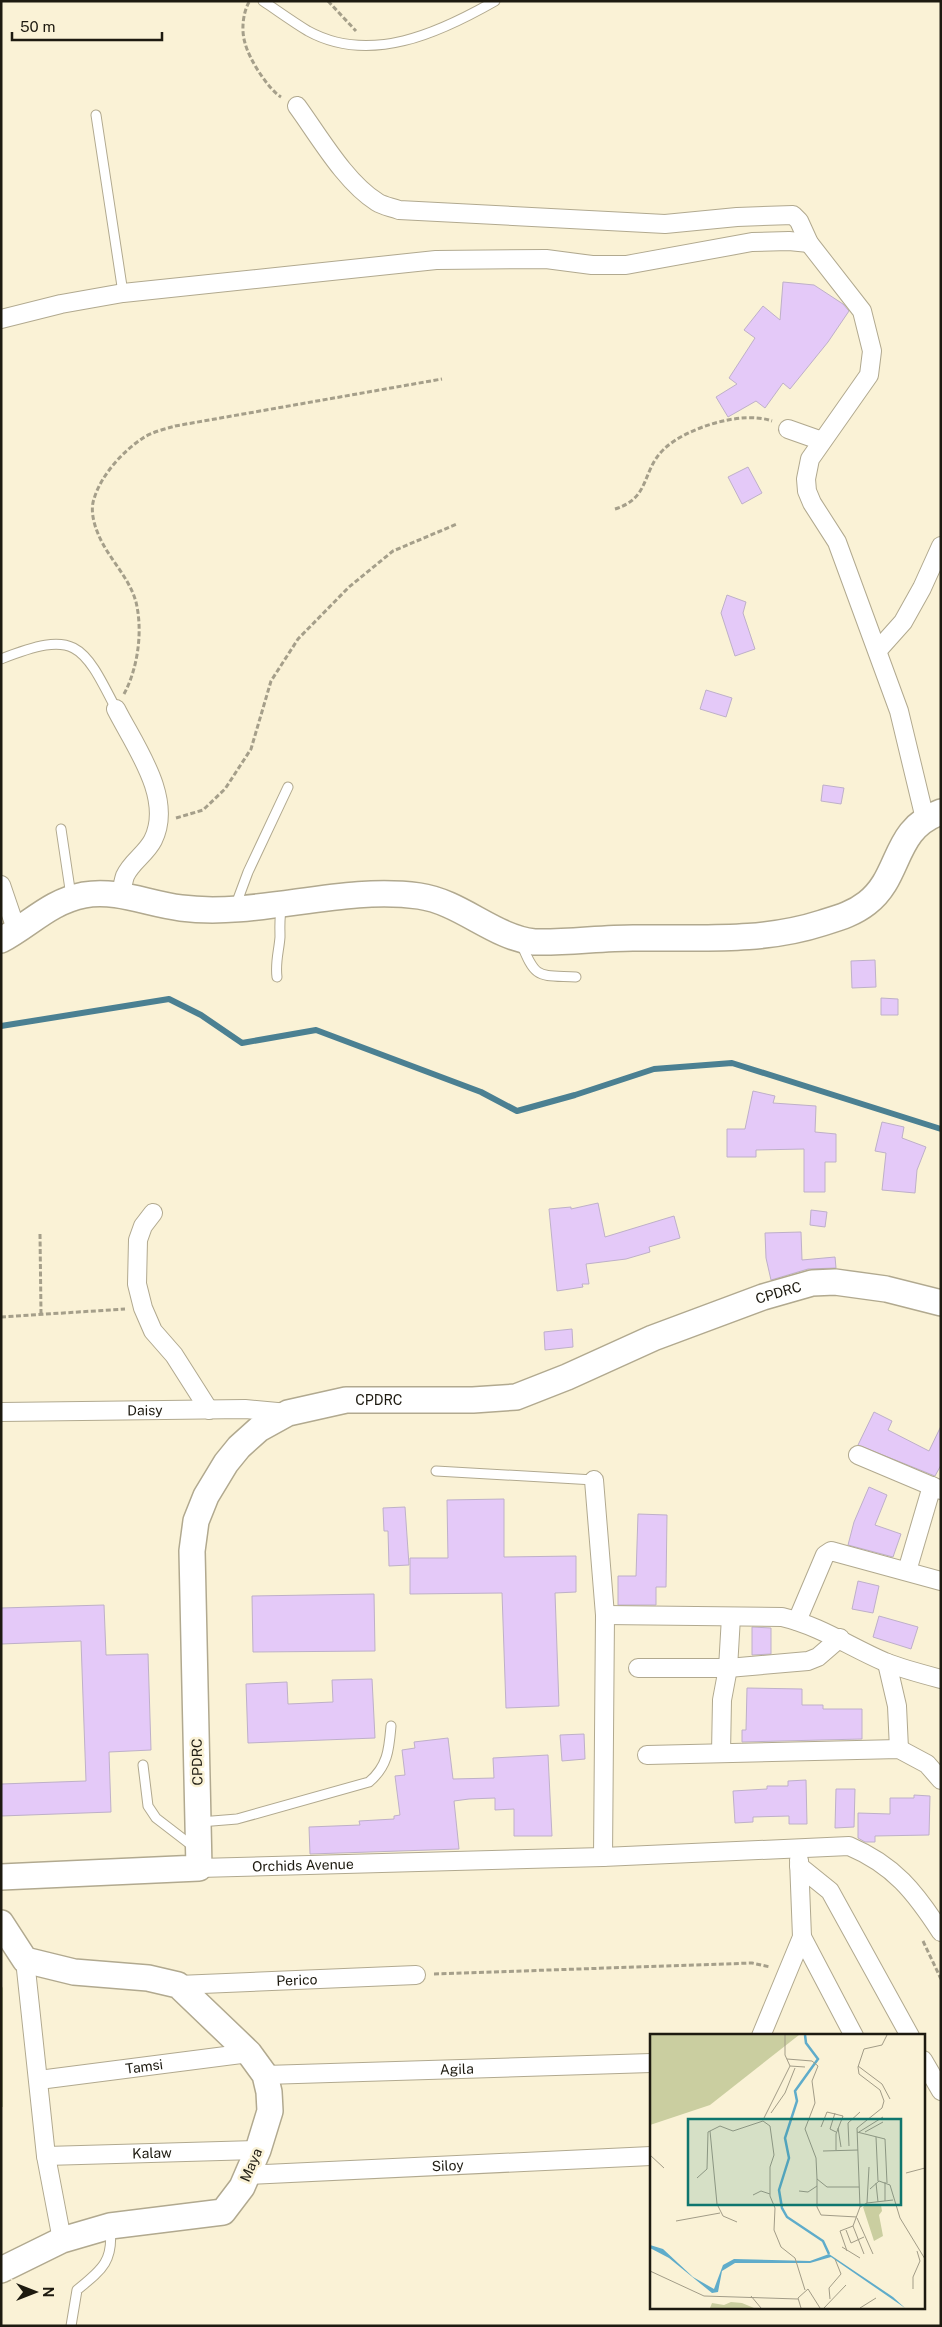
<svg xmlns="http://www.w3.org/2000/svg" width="942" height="2327" font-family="'Public Sans',sans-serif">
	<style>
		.grass { fill: #cacea0 }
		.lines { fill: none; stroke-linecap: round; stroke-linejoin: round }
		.stream { stroke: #4b8092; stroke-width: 6 }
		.building { fill: #e4c9f8; stroke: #beb0c8 }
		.lane-casing { stroke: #b1a98f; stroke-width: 11 }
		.street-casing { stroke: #b1a98f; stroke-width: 20 }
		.secondary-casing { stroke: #b1a98f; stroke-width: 28 }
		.path { stroke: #a59f8a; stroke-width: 3; stroke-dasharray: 5 2.5; stroke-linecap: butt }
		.lane { stroke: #fff; stroke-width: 9 }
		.street { stroke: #fff; stroke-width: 18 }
		.secondary { stroke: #fff; stroke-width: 25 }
		.labels { text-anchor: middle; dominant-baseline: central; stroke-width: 5; stroke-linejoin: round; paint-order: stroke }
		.street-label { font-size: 14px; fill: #1d1a10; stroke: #faf2d6 }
		.inset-river { fill: none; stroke: #5facca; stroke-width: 2.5 }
		.inset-road { fill: none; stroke: #a29c87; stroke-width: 1 }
		.view { fill: #0f766e; fill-opacity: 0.15; stroke: #0f766e; stroke-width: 2.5 }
		.inset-edge { fill: none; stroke: #1d1a10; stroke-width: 2.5 }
	</style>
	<rect width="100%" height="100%" fill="#faf2d6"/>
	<path class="grass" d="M1 1985 3 1988V2107H1Z"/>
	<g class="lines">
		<path class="stream" d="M1 1026 169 999 201 1015 242 1043 316 1030 481 1092 517 1111 575 1095 654 1069 732 1063 941 1129"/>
	</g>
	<path class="building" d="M783 282 814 285 843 304 849 311 828 342 790 389 783 383 765 408 756 401 728 417 716 397 737 384 729 378 755 338 744 330 763 306 780 320Z
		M748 467 762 493 742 504 728 477Z
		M727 595 746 602 743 613 755 649 735 656 721 613Z
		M706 690 732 698 726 717 700 709Z
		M823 785 844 788 841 804 821 801Z
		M875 960 876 987 852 988 851 961Z
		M881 998 898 999V1015H881Z
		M753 1091 775 1096 773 1103 816 1106 815 1132 836 1134V1162H825V1192H804V1149L756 1150V1157H727V1129H745Z
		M882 1122 904 1127 902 1138 926 1147 917 1170 915 1193 882 1190 886 1153 875 1151Z
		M598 1203 605 1237 674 1216 680 1238 649 1247 650 1252 626 1259 586 1264 589 1284H582L583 1287 557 1291 549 1209 571 1207V1209Z
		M811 1210 827 1212 825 1227 810 1225Z
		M801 1232 802 1260 835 1257 836 1268 808 1269 771 1280 766 1258 765 1233Z
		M572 1329 573 1347 545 1350 544 1332Z
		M874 1412 892 1421 888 1430 929 1451 941 1426V1465L935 1476 858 1445Z
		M869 1487 887 1495 875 1525 901 1534 893 1557 848 1545 854 1522Z
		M504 1499V1557L576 1556V1592L555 1593 559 1706 506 1708 502 1593 410 1594V1558H448L447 1500Z
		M405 1507 409 1565 389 1566 388 1531H384L383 1508Z
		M638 1514 667 1515 666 1587H656V1605H618V1576H636Z
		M858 1581 879 1586 873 1613 852 1609Z
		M374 1594 375 1651 253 1652 252 1596Z
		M104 1605 106 1655 148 1654 151 1750 109 1752 111 1812 1 1816V1784L86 1781 81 1641 1 1644V1608Z
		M879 1616 918 1627 911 1649 873 1637Z
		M752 1627 771 1628V1654L752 1655Z
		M372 1679 375 1738 248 1743 246 1684 287 1682 288 1704 333 1702 332 1680Z
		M747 1688 802 1689V1705H823V1709H862V1739L742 1742V1730H746Z
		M584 1734 585 1759 562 1761 560 1735Z
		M448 1738 453 1779 494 1778 493 1758 548 1755 552 1836H514V1809L495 1810V1798L469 1799 454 1801 459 1849 310 1854 309 1827 360 1825 359 1821 394 1819V1816L400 1815 395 1776 405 1775 402 1750 415 1748 414 1742Z
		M806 1780 807 1824H789V1816L753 1817V1822L735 1823 733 1791 767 1789V1786H788V1781Z
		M836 1789H855L854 1827 835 1828Z
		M914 1795 930 1796 929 1835 875 1836V1842H865L858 1838V1813L890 1814V1798H914Z"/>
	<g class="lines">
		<g class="lane-casing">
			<path id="lane" d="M263 1C278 11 293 22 308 31 370 65 439 33 495 1
				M96 115 123 293
				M1 659C75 630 82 642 116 709
				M61 829 71 896
				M235 907 248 872 288 787
				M521 943C536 980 538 975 576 977
				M277 977C275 962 279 951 280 937 280 926 279 917 282 906
				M436 1471 594 1480
				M143 1765 148 1806 156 1818 195 1848
				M200 1822 237 1819 369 1782C388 1766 389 1749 391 1726
				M71 2326 77 2290C100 2271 114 2262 110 2229"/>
		</g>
		<g class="street-casing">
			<g id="street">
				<path d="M297 106C319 136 345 182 377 202 383 206 391 207 399 210L665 224 737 217 793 215 799 221 809 243 862 311 872 351 869 375 810 459 806 479 807 491 812 503 837 542 899 711 925 819"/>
				<path d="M1 319 61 304 123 293 436 260 546 259 592 265H626L752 242 789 241 809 243"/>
				<path d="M788 429 822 441"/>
				<path d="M878 650 903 622 922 588 941 546"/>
				<path d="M116 709C134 745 174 798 153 840 146 854 131 862 125 876 123 882 122 889 121 895"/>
				<path d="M1 885 17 932"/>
				<path d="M153 1213 143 1226 138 1240 137 1284 143 1308 153 1331 174 1355 209 1410"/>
				<path id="s1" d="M1 1412 245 1409 288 1413"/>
				<path d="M858 1455 941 1490"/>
				<path d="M594 1480 605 1615 603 1857"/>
				<path d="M907 1571 932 1486"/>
				<path d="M605 1615 782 1617C820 1626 850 1647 885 1662 903 1669 922 1674 941 1679"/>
				<path d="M797 1621 825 1555 831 1551 941 1581"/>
				<path d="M887 1663 897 1706 899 1749"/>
				<path d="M638 1668H728L808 1661 818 1657 840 1638"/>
				<path d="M721 1753 722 1700 728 1668 731 1617"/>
				<path d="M647 1755 899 1749 927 1764 941 1780"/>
				<path d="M799 1866 830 1891 910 2036"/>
				<path id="s2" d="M199 1868 603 1857 849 1846C894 1865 915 1892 941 1932"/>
				<path d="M802 1937 854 2036"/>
				<path d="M25 1960 46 2156 62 2240"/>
				<path id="s3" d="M178 1985 416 1975"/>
				<path d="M761 2036 802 1937 799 1860"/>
				<path d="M923 2060 941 2091"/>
				<path id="s4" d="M265 2075 651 2063"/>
				<path id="s5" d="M39 2080 249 2053"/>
				<path id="s6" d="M46 2156 258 2150"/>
				<path id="s7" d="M246 2175 651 2156"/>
			</g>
		</g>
		<g class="secondary-casing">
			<g id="secondary">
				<path d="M1 940C31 924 49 902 84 895 117 889 148 904 181 908 258 918 340 885 419 896 461 902 493 937 534 942 567 943 600 938 633 938 697 937 760 943 822 923 838 918 853 914 867 903 902 876 892 829 941 812"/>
				<path id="s8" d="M1 1877 199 1868 192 1551 196 1521 206 1496 226 1463 239 1447 259 1429 288 1413 346 1400H473L516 1397 567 1377 653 1338 763 1297 812 1283 835 1282 886 1289 941 1303"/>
				<path d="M1 1923 25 1960 74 1972 148 1978 178 1985 249 2053 265 2075 269 2092 270 2111 258 2150 242 2187 223 2212 110 2226 62 2240 1 2270"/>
			</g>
		</g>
		<path class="path" d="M328 1 356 31
			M249 2C243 13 241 30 245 43 249 59 268 89 281 97
			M615 509C651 498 641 471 664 449 686 428 742 410 772 421
			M124 694C138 668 143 631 136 602 129 577 109 559 99 536 94 525 90 510 94 499 101 475 123 451 143 438 152 432 165 429 175 426L442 379
			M176 818 203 810 225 789 251 749 271 681 298 639 349 587 393 551 457 524
			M40 1234 41 1314
			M1 1317 125 1309
			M923 1941 941 1979
			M434 1974 752 1963 770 1967"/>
		<use href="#lane" class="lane"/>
		<use href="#street" class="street"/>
		<use href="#secondary" class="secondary"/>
	</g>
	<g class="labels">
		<g class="street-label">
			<text stroke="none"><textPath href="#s8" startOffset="1204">CPDRC</textPath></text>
			<text stroke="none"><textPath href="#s8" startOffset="784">CPDRC</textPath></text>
			<text stroke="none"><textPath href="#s1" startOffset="144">Daisy</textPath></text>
			<text transform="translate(197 1762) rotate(-91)">CPDRC</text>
			<text stroke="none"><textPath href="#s2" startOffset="104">Orchids Avenue</textPath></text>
			<text stroke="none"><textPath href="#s3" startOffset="119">Perico</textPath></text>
			<text stroke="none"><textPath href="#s5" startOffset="106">Tamsi</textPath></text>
			<text stroke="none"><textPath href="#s4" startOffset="192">Agila</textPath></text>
			<text stroke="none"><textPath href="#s6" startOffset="106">Kalaw</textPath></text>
			<text transform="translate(251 2165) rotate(-67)">Maya</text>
			<text stroke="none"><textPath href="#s7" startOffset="202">Siloy</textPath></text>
		</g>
	</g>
	<g transform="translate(650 2034)">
		<rect width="275" height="275" fill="#faf2d6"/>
		<path d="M217 170 231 171 232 177 229 181 233 202 224 207 213 173ZM81 268 92 269 104 274H60L62 269 74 271Z" fill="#cacea0"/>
		<path d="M0 1H149L60 71 0 91Z" fill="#cacea0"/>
		<path d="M0 211 13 215 43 243 64 255 73 231 84 225 160 227 179 220 243 263 255 274 181 223 160 229H85L72 237 68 258 62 259 19 224 0 214Z" fill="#5facca"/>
		<path class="inset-river" d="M155 1 156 9 168 25 145 57 147 67 135 104 139 124 129 156 132 174 137 183 173 207 179 220"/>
		<path class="inset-road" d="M137 25 162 27 168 32 162 47 165 69 155 95 166 124 167 145 177 153H209M140 32 155 33M208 32 232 50 240 65M121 79 135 59 145 34M185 79 180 95 186 98M113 86 140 32 135 21V1M171 93 177 78 193 82 186 100V116M188 94 191 113M60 97 67 170 73 182 87 188M207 98 235 105 237 149M209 98 233 83M215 98 233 88M226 103 228 147M199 112 198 89 210 78M173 117 208 116M0 121 14 134M256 139 275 134M47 144 57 135 58 98 70 92 83 97 113 87 120 92 124 121 120 133V162L125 174 124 196 131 213 145 224 155 256M167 145V173L171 181 207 183M235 148V167M226 149 228 168M220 155 229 147 240 151 250 184 275 225M149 157 158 158 167 152M103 161 111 157 120 160M217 169 219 133M210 173 207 94 232 74 234 67 230 56 209 40 208 33 214 15 232 11 237 1M207 184 223 220M26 187 70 179M203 192 214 220M196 196 201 209 214 203M192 213 210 224M197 217 190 197 203 192 210 173 217 169 243 166M0 237 54 262 148 265M263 255V243L270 227 267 217M101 262 111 274M180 265 179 254 191 240 185 225M151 274 148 264 158 255 170 274M174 274 196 251M210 274 226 264"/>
		<path class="view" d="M38 85H251V171H38Z"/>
		<rect width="275" height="275" class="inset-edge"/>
	</g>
	<rect width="942" height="2327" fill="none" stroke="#1d1a10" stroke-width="5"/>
	<g transform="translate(35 2292) rotate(90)" stroke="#faf2d6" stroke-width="4" paint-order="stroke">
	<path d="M0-4L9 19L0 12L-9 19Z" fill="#1d1a10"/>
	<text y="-8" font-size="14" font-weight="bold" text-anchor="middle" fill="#1d1a10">N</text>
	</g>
	<path d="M12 32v8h150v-8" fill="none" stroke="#1d1a10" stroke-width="2.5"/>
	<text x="20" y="32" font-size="15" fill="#1d1a10" stroke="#faf2d6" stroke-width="4" paint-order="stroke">50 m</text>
</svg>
